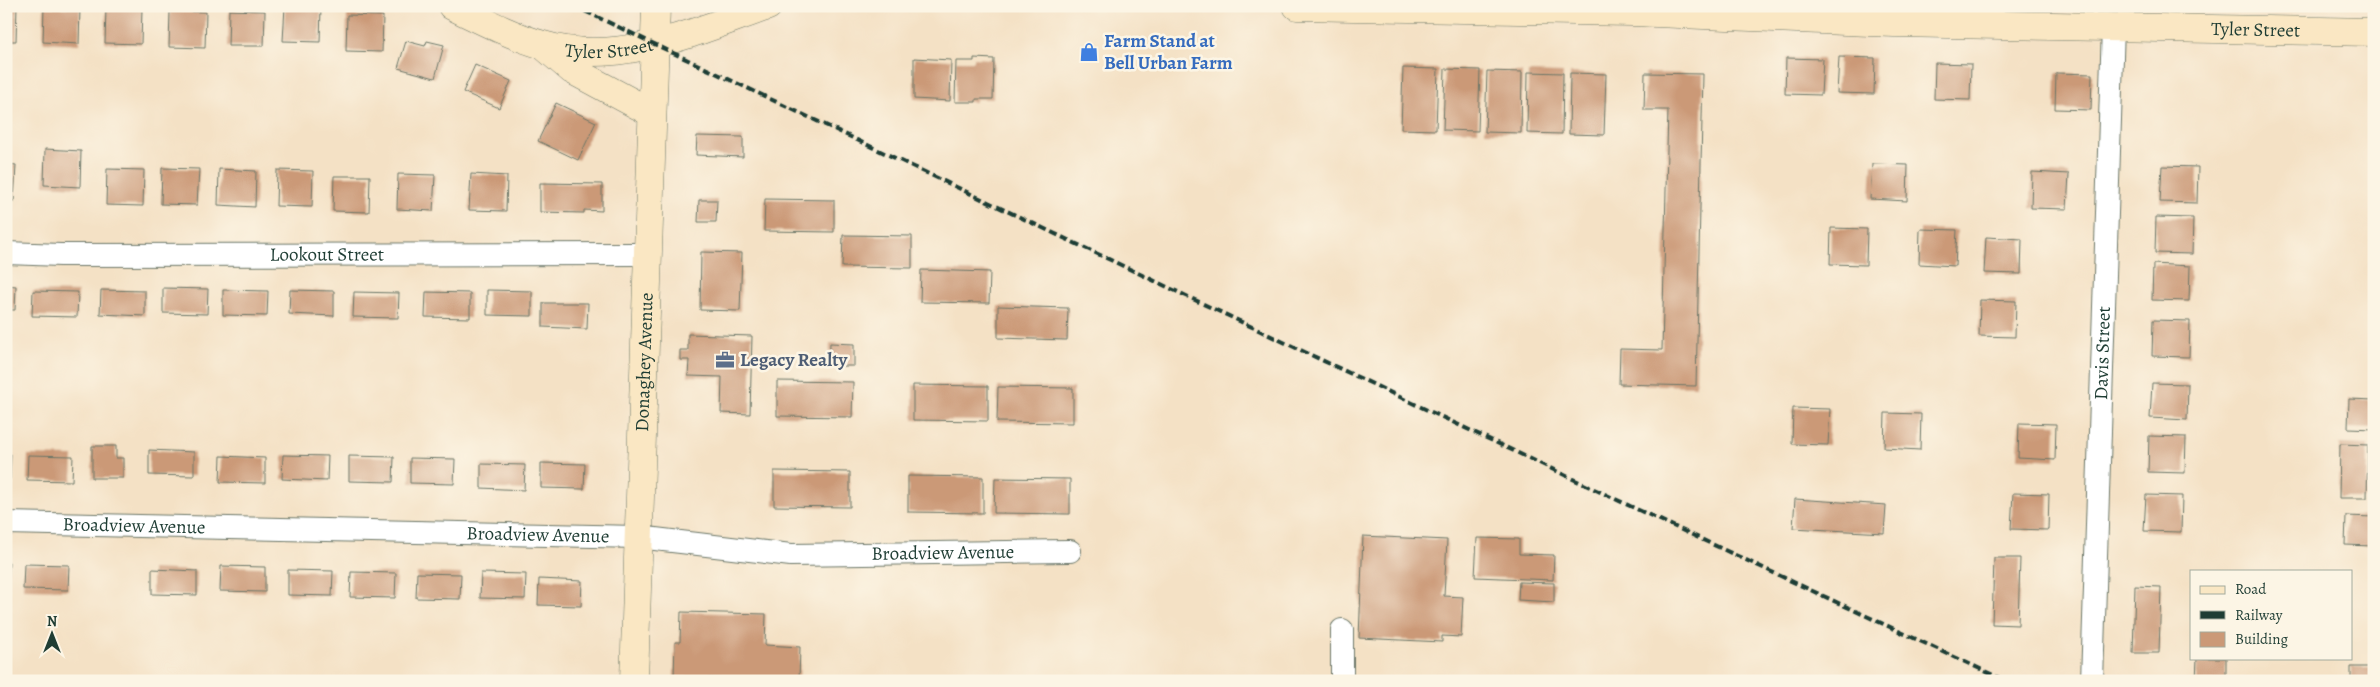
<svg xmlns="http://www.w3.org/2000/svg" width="2380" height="687" font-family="Alegreya,serif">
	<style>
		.building { fill: #cb9977 }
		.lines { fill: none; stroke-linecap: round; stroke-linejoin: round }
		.street-casing { stroke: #6a7667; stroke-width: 24 }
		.secondary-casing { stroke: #6a7667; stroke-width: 29 }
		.street { stroke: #fff; stroke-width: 22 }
		.secondary { stroke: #fae7c3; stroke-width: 28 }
		.rail { stroke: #1f3d34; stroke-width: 4; stroke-dasharray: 8 4; stroke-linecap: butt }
		.labels { text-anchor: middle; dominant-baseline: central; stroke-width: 5; stroke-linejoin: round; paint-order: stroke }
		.street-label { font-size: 19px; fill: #1f3d34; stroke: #fcf5e5 }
		.shop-label { font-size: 19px; font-weight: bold; fill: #366cbe; stroke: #fcf5e5; text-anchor: start }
		.service-label { font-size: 19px; font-weight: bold; fill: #4e5e75; stroke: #fcf5e5; text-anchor: start }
	</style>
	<rect width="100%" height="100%" fill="#fcf5e5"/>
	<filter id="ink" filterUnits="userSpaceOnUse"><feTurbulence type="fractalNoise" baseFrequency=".02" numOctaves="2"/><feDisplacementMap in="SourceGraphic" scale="10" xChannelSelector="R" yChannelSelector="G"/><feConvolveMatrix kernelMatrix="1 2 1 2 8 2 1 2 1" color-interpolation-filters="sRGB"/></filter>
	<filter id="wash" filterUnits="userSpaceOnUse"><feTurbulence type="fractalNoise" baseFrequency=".0096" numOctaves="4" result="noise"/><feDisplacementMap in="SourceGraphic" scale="20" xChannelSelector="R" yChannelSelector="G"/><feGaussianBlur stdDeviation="1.12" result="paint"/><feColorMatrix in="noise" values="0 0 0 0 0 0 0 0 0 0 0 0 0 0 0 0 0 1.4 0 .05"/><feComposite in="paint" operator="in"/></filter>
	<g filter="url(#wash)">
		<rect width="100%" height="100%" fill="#f4e1c5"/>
		<g id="blocks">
			<path class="building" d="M6 6H17L16 41H6Z
				M285 6 321 7 320 42 283 41Z
				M44 7 80 8 79 44 43 42Z
				M106 7 142 8 141 44 105 43Z
				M229 10 265 11 264 46H228Z
				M170 11 206 12 205 48 169 47Z
				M347 15 383 16 382 52 346 51Z
				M406 41 425 46 427 41 444 45 435 78 398 68Z
				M1839 57 1875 58 1874 94 1837 93Z
				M914 58 951 60 950 101 914 99Z
				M974 58 994 59 993 99H976V102H955L956 61H974Z
				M1786 58 1823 59 1821 95 1785 94Z
				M1935 63 1971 64 1970 100 1934 99Z
				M475 65 511 81 499 108 463 92Z
				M1403 68 1438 69 1436 130 1401 129Z
				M1445 69 1480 70 1478 131 1443 130Z
				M1487 71 1522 72 1521 133 1485 132Z
				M1528 72 1563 73 1562 134 1527 133Z
				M1570 73 1606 74 1604 135 1569 134Z
				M1645 73 1703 74 1696 386 1619 384 1620 349 1662 350 1668 110H1644Z
				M2056 73 2092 74 2091 110 2055 109Z
				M556 103 596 122 578 160 538 141Z
				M697 136 743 137V157L696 155Z
				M45 149 81 151 80 187 44 185Z
				M6 164 16 165 14 201 6 200Z
				M1872 164 1908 165 1907 201 1870 199Z
				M2162 166 2198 167 2197 203 2160 202Z
				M162 168 199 169 197 205 161 204Z
				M107 169 144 170 143 206 106 205Z
				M219 169 256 171 255 207 218 205Z
				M277 170 313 171 312 207 276 206Z
				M2032 172 2069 174 2067 209 2031 208Z
				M398 174 435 175 433 211 397 209Z
				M471 174 507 176 506 211 469 210Z
				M334 176H370L369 212 333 211Z
				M540 183 602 184V211L584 210V213L540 212Z
				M765 199 834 200V232L764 231Z
				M699 200H717L716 222H698Z
				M2156 217 2193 218 2192 254 2155 253Z
				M1831 228 1867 229 1866 265 1830 264Z
				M1920 229 1957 230 1955 266 1919 264Z
				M843 235 912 236V268L842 267Z
				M1986 237 2022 239 2021 274 1984 273Z
				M701 252 742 253 740 311 700 310Z
				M2153 264 2190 266 2189 301 2152 300Z
				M921 270 990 272 989 303 920 302Z
				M6 285 16 286 15 310H6Z
				M163 288 208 289 207 314 163 313Z
				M101 290 145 291V316L100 314Z
				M223 290 268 291 267 316 223 315Z
				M290 290 334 291V316L289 314Z
				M487 290 532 291V316L487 315Z
				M33 291 78 292 77 317 32 316Z
				M354 292 399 293 398 318 353 317Z
				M426 292 470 293V318L425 317Z
				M1980 300 2016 301 2015 337 1979 336Z
				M543 303H588L587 329 543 327Z
				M998 306 1068 308 1067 340 998 338Z
				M2153 320 2190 321 2189 357 2152 356Z
				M688 334 752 336 750 414 721 413 722 377 688 376 689 360H680V350H688Z
				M830 343 854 344V366H829Z
				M777 381 853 382 852 417 777 416Z
				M2152 383 2188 384 2187 420 2150 418Z
				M913 385 988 386V421L913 420Z
				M998 387 1073 388V423L997 422Z
				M2349 399 2374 400V429L2348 428Z
				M1793 408 1830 409 1828 445 1792 444Z
				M1885 413 1921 414 1920 450 1884 448Z
				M2019 423 2056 424 2055 460 2018 458Z
				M2149 436 2186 437 2185 473 2148 472Z
				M2340 444 2368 445 2367 498H2339Z
				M92 446H116V458H123V478H92Z
				M149 450 194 452V476L149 475Z
				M6 454H11L10 479H6Z
				M28 455 73 456 72 481 27 480Z
				M283 455 328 456 327 481 282 479Z
				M221 456 265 458V483L220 482Z
				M349 456 394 457 393 482 349 481Z
				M410 458 455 459 454 484 410 483Z
				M541 463 585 464 584 489 541 488Z
				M481 464 525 465 524 490 481 488Z
				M774 471 850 472V507L774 506Z
				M908 476 983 477V513L908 512Z
				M995 478 1070 479V514L994 513Z
				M2013 493 2049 494 2048 530 2011 529Z
				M2146 495 2182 496 2181 532 2144 531Z
				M1795 499 1886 505 1884 533 1793 528Z
				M2346 516 2374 517V546L2345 545Z
				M1363 536 1447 540 1444 596 1463 597 1461 637 1442 636V642L1359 638Z
				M1477 538 1519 539V554L1554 555 1553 580 1475 577Z
				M1994 558H2020L2018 625 1992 624Z
				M6 563H9L8 588H6Z
				M24 564 69 565 68 590 23 589Z
				M221 566 265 567V592L220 591Z
				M152 569 197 571V595L152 594Z
				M288 570 333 571 332 596 288 595Z
				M351 572 396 573 395 598 350 597Z
				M417 573 461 574 460 599 416 598Z
				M481 573 526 574 525 599 480 598Z
				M539 579 582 581 581 606 538 605Z
				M1519 582 1554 583V602L1518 600Z
				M2135 586 2161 587 2159 653H2133Z
				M681 612 766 614 765 645 800 647 799 681 674 677 675 642H680Z
				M2197 658H2226V681H2196Z
				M2351 667H2374V681H2351Z"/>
		</g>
	</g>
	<g filter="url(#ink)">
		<use href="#blocks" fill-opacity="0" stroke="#6a7667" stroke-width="1"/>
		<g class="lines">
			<g class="street-casing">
				<g id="street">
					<path id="s1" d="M6 253 61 255 647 254"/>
					<path id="s2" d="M6 523 638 537 791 555 1070 551"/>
					<path d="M1342 681V630"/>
					<path id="s3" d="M2092 681 2113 26"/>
				</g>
			</g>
			<g class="secondary-casing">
				<g id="secondary">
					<path id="s4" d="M452 6C481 20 512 36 543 45 618 68 699 30 768 6"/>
					<path id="s5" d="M1297 6 1632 12 1894 23 2374 32"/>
					<path d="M544 46 572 70 652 113"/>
					<path id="s6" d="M634 681 656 6"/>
				</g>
			</g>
			<use href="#street" class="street"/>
			<use href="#secondary" class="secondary"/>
			<path class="rail" d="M574 6 1630 506 2006 681"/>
		</g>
	</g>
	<defs>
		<g id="shop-bare" transform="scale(1.5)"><path d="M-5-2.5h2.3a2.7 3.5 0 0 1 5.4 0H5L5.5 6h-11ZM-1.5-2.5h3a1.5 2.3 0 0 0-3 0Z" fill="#3f7fe0" stroke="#fcf5e5" stroke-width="2.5" paint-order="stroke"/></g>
		<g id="office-bare" transform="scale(1.5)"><path d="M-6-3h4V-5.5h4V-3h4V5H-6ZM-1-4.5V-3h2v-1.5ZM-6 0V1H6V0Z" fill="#5c6f8a" stroke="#fcf5e5" stroke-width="2.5" paint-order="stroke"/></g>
	</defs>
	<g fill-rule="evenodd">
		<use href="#shop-bare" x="1089" y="52"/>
		<use href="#office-bare" x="725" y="360"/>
	</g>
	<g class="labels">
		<g class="street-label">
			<text stroke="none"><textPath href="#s5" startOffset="959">Tyler Street</textPath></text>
			<text stroke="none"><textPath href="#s4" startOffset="166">Tyler Street</textPath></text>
			<text stroke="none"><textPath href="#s1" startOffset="321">Lookout Street</textPath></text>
			<text stroke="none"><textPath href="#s3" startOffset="328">Davis Street</textPath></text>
			<text stroke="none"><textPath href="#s6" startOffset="319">Donaghey Avenue</textPath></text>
			<text stroke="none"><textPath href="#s2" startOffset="128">Broadview Avenue</textPath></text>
			<text stroke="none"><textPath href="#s2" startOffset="532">Broadview Avenue</textPath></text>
			<text stroke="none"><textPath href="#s2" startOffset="938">Broadview Avenue</textPath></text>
		</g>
		<g class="shop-label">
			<text x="1104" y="41">Farm Stand at<tspan x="1104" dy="22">Bell Urban Farm</tspan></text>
		</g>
		<g class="service-label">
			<text x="740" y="360">Legacy Realty</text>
		</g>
	</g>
	<rect width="2380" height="687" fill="none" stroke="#fcf5e5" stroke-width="25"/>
	<rect x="2190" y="570" width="162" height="90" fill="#fcf5e5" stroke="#a4ab9e"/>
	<rect x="2200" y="586" width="25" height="8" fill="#fae7c3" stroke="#a4ab9e"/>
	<text x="2235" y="594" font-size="15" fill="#1f3d34">Road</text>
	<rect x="2200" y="611" width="25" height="8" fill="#1f3d34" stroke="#a4ab9e"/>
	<text x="2235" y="620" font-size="15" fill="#1f3d34">Railway</text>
	<rect x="2200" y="632" width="25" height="15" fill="#cb9977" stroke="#a4ab9e"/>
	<text x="2235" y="644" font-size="15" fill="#1f3d34">Building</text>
	<g transform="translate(52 634)" stroke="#fcf5e5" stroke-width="4" paint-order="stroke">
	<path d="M0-4L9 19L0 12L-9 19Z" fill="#1f3d34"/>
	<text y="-8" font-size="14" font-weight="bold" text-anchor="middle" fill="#1f3d34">N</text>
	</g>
</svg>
